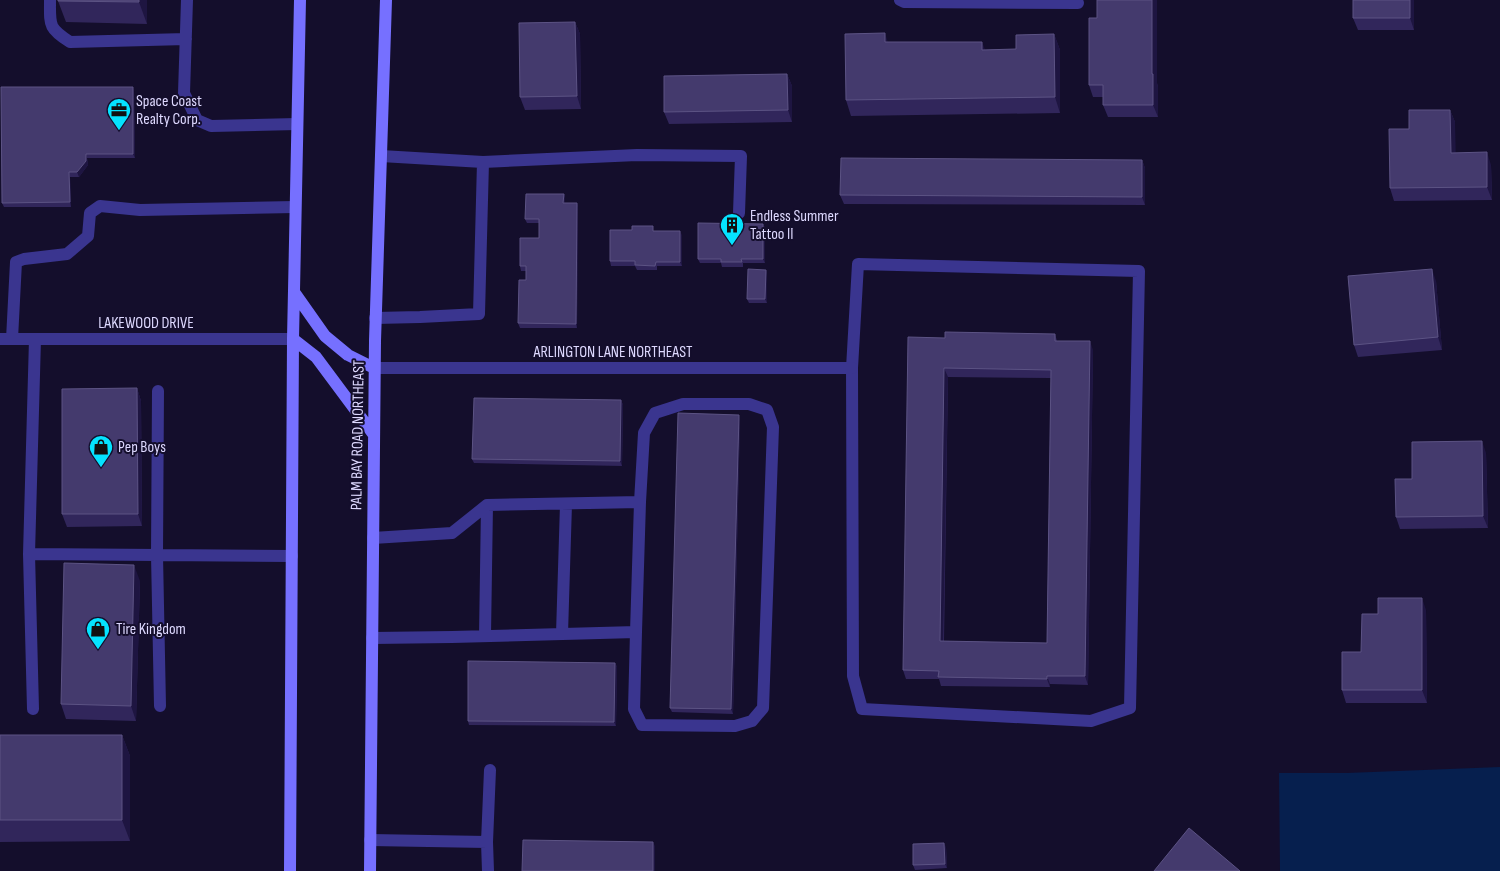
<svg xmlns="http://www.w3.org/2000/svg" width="1500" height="871" font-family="'Sofia Sans Condensed',sans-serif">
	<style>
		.water { fill: #061f4e }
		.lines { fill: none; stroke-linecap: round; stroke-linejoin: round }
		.service { stroke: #3a358f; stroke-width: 12 }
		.minor { stroke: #3a358f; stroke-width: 12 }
		.secondary { stroke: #7670ff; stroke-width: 12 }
		.wall { fill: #31265b; fill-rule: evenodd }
		.shaded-wall { fill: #1e1541 }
		.building { fill: #443a6d; stroke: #5c5384; fill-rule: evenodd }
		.labels { text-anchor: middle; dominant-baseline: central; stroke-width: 4; stroke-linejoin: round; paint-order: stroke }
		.poi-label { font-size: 16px; fill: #ded9ff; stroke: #140e2c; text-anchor: start }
		.street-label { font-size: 16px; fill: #ded9ff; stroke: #140e2c }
	</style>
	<rect width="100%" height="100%" fill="#140e2c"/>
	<path class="water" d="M1500 767V871H1280L1279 773H1347Z"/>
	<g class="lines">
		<path class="service" d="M50 0C50 25 48 28 70 42L186 39
			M187 0 184 93 197 120 211 126 297 124
			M900 0 904 2 1078 3
			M381 156 483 162 637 155 741 156 739 213
			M858 264 1139 271 1130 708 1091 721 862 709 853 676 852 368Z
			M375 318 420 317 479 314 483 162
			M12 339 16 262 24 259 67 254 88 236 90 213 100 206 140 210 295 207
			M158 391 157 555 160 706
			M29 554 292 556
			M636 632 634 709 642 725 735 726 752 721 763 708 773 427 767 410 749 404H683L655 413 644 433 640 502
			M562 634 566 504
			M485 636 487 505
			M372 638 452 637 636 632 640 502 487 505 452 533 373 538
			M33 709 29 554 35 339
			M370 840 487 842 488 871
			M487 842 490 770"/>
		<path class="minor" d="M0 339H293
			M374 368H852"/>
		<path class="secondary" d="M294 292 325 336 348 355 374 368
			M293 339 316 357 374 435
			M290 871 293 339 300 0
			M370 871 375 341 386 0"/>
	</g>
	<path class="wall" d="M147 0V24L66 22 58 1Z
		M1414 0V30H1358L1353 18Z
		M575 22 580 34 581 109 525 110 520 97Z
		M1054 34 1060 50V113L851 116 846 100 888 42 985 50 1016 49Z
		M787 74 792 86V122L669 124 664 112Z
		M1157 83 1158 87V117H1108L1103 105V97H1093L1089 85Z
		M134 91 135 158H87L88 165 79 177H70L71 207H4L2 203Z
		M1450 110 1455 122V153L1491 165 1492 200 1394 201 1390 188 1409 129Z
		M1142 160 1145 168V205L844 204 840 195Z
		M564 194 565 198V203H577L578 207 577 328H520L518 323 526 280V271H521L520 266 539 238V223H527L525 219Z
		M763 224 765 228V263H743V267H722L721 263H700L698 259Z
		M654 231 682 235V266H657V270H637L635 266H611L610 261Z
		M766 270 767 274V303H749L747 299Z
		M1436 281 1442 350 1358 357 1354 345Z
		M1055 334 1057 341 1093 350 1088 685 1050 684V687L941 686 939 679H906L903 670 945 338ZM948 377 1051 378 1047 643 944 641Z
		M137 388 141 401 142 526 67 527 62 514Z
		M621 400 623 405 622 466 474 463 472 459Z
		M740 419 733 714 672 712 670 708Z
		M1486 453 1488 528 1400 529 1396 517 1412 479Z
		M140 581 136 721 66 719 61 704Z
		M1426 610 1427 703H1346L1342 690 1361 652 1378 614Z
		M615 663 617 667 616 726 469 725 468 721Z
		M0 735H122L130 756V841L0 842Z
		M946 847 947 868 915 870 913 865Z"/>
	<path class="shaded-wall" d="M139 0H147V24L139 2Z
		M1152 0H1157V83L1158 87V117L1153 105 1152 74Z
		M1410 0H1414V30L1410 18Z
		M575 22 580 34 581 109 577 96Z
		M885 33 890 49 885 42Z
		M1054 34 1060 50V113L1055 97Z
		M982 42 988 57 982 50Z
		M787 74 792 86V122L788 110Z
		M133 87 134 91 135 158 133 154Z
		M1450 110 1455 122 1456 165 1451 153Z
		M1487 152 1491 165 1492 200 1487 187Z
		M86 154 87 158 88 165 79 177 77 172Z
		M1142 160 1145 168V205L1142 197Z
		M69 172 70 177 71 207 70 202Z
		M564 194 565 198V207L563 203Z
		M577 203 578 207 577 328 576 324Z
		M763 224 765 228V263L763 259Z
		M680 231 682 235V266L680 262Z
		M1432 269 1436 281 1442 350 1438 337Z
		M766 270 767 274V303L765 299Z
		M1090 341 1093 350 1088 685 1085 676Z
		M944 368 948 377 943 649 940 641Z
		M137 388 141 401 142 526 138 514Z
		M621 400 623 405 622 466 620 461Z
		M739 415 740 419 733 714 731 709Z
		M1482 441 1486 453 1488 528 1483 516Z
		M134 565 140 581 136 721 131 706Z
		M1422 598 1426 610 1427 703 1422 690Z
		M615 663 617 667 616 726 614 722Z
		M1047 676 1050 684V687L1047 679Z
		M122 735 130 756V841L122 820Z
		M653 842 655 846V871H653Z
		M944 843 946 847 947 868 945 864Z"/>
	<path class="building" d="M58 0H139V2L58 1Z
		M1097 0H1152V74H1153V105H1103V85H1089V18H1097Z
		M1353 0H1410V18H1353Z
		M575 22 577 96 520 97 519 23Z
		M885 33V42H982V50L1016 49V35L1054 34 1055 97 846 100 845 34Z
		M787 74 788 110 664 112V76Z
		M1 87H133V154H86V161L77 172H69L70 202 2 203Z
		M1409 110H1450L1451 153 1487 152V187L1390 188 1389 129H1409Z
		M841 158 1142 160V197L840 195Z
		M526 194H564L563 203H577L576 324 518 323 519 280H526V266H520V238H539V219H525Z
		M698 223 763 224V259H741L742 262H721V259H698Z
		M632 226H653V231H680V262H656L655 266 635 265V261H610V230H632Z
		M748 269 766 270 765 299H747Z
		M1432 269 1438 337 1354 345 1348 276Z
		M945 332 1055 334V341H1090L1085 676H1047V679L938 677 939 671 903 670 908 337 945 338ZM944 368 1051 370 1047 643 940 641Z
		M137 388 138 514H62V389Z
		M474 398 621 400 620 461 472 459Z
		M678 413 739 415 731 709 670 708Z
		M1482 441 1483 516 1396 517 1395 479H1412V442Z
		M64 563 134 565 131 706 61 704Z
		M1378 598H1422V690H1342V652H1361L1362 614H1378Z
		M468 661 615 663 614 722 468 721Z
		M0 735H122V820H0Z
		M1189 828 1240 871H1154Z
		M523 840 653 842V871H522Z
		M944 843 945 864 913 865V844Z"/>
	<defs>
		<g id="office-pin" transform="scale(1.25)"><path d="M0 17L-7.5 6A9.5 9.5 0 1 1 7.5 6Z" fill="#05e3ff" stroke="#140e2c"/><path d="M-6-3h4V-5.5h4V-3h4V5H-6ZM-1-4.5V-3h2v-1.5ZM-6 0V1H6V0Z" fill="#111"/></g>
		<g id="building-pin" transform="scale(1.25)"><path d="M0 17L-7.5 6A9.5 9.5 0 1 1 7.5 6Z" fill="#05e3ff" stroke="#140e2c"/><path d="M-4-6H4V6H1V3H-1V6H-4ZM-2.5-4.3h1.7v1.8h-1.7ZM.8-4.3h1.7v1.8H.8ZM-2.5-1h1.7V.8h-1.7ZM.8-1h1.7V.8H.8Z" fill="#111"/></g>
		<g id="shop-pin" transform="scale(1.25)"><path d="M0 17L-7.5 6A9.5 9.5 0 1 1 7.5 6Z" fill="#05e3ff" stroke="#140e2c"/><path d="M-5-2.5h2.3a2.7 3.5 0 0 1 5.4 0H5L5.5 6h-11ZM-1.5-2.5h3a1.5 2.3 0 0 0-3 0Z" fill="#111"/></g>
	</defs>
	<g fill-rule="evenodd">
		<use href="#office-pin" x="119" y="110"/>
		<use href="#building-pin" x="732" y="225"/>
		<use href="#shop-pin" x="101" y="447"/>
		<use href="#shop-pin" x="98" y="629"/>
	</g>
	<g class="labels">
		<g class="poi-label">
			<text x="136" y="101">Space Coast<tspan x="136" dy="18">Realty Corp.</tspan></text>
			<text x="750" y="216">Endless Summer<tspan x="750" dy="18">Tattoo II</tspan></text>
			<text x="118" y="447">Pep Boys</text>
			<text x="116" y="629">Tire Kingdom</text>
		</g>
		<g class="street-label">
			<text x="146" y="323">LAKEWOOD DRIVE</text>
			<text x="613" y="352">ARLINGTON LANE NORTHEAST</text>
			<text transform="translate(358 435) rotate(-89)">PALM BAY ROAD NORTHEAST</text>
		</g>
	</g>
</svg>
